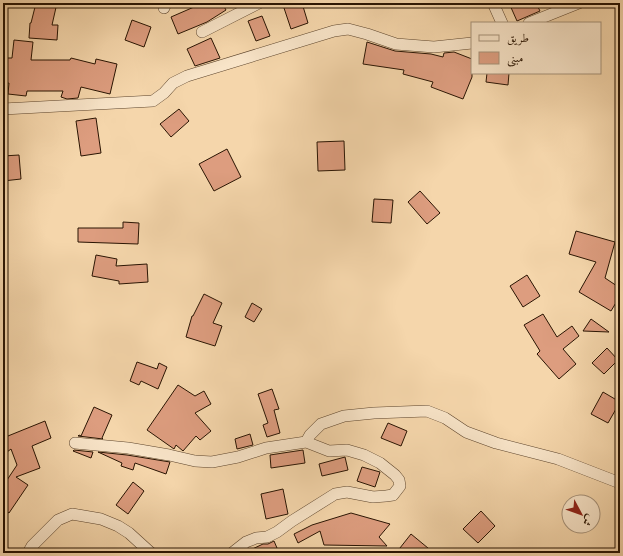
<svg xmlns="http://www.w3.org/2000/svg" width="623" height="556" font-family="Cardo,Amiri,serif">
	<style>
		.building { fill: #dd9d7f; stroke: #291402 }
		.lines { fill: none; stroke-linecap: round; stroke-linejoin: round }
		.minor-casing { stroke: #5c442c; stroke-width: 12 }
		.minor { stroke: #f8e4c8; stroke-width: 11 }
	</style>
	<rect width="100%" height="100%" fill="#f5d6ab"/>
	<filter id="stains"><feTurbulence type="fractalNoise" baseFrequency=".005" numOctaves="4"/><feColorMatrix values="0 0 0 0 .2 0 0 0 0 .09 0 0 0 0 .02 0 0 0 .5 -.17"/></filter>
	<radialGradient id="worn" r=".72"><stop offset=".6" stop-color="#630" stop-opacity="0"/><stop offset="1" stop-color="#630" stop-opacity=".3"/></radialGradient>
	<path class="building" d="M36 3H57L52 25H58L57 40 29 38 30 23H31Z
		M200 3H222L226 10 207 22 178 34 171 17 194 7Z
		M290 3H302L308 23 291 29 283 5Z
		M509 3H536L540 11 517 21Z
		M262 16 270 36 256 41 248 21Z
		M132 20 151 27 144 47 125 40Z
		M211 38 220 58 195 66 187 49Z
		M14 40 33 42 31 60H70L71 58 95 64 96 59 117 64 110 94 81 87 78 98 67 99 61 97 63 91H27L26 96 8 94 9 83 3 84V58H12Z
		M367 42 395 51 431 54 443 57 444 53 454 52 472 59V77L463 99 431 87 433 82 403 74 404 70 363 64Z
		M487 73H509L508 85 486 82Z
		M179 109 189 121 171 137 160 124Z
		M96 118 101 153 81 156 76 121Z
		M344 141 345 170 318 171 317 142Z
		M227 149 241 177 214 191 199 164Z
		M19 155 21 179 3 181V156Z
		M420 191 440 213 427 224 408 202Z
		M374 199 393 200 391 223 372 222Z
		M123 222 139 223 138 244 78 242V228H123Z
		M576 231 615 242 605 278 620 288V296L611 311 579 292 596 262 569 254Z
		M96 255 117 259 116 266 147 264 148 282 119 284V281L92 276Z
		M527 275 540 296 523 307 510 286Z
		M204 294 222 303 213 323 222 326 215 346 186 337 192 316H193Z
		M252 303 262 309 254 322 245 317Z
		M543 314 557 337 572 326 579 336 563 349 576 364 559 379 537 354 540 351 524 325Z
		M591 319 609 332 583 331Z
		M607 348 618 360 604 374 592 363Z
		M137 362 157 369 159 363 167 367 158 389 141 381 139 385 130 381Z
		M178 385 195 396 204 391 211 404 195 413 211 431 200 440 196 436 183 451 176 445 174 449 147 430Z
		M272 389 279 409 274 410 280 433 267 437 263 425 268 423 258 394Z
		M603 392 620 402 608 423 591 414Z
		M94 407 112 415 102 438 103 439 78 436 79 435 81 436Z
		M45 421 51 438 32 446 40 468 16 477 28 485 9 513 3 509V486L17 465 11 449 3 455V438Z
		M388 423 407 431 401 446 381 438Z
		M250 434 253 445 237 449 235 439Z
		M74 450 93 452 91 458 73 451Z
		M303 450 305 463 271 468 270 455Z
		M98 452 127 455 170 462 166 474 135 463 133 470 121 466 122 463Z
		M345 457 348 470 322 476 319 464Z
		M362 467 380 472 375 487 357 481Z
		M133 482 144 491 128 514 116 505Z
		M283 489 288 514 266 519 261 494Z
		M481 511 495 526 478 543 463 529Z
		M351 513 390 524 379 537 387 546 324 545 320 531 298 543 294 534 312 525Z
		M411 534 434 553H396Z
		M274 541 277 548 266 553H244L263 544H268Z"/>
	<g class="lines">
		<g class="minor-casing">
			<path id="minor" d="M493 3 502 23
				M164 8 166 3
				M529 23 579 3
				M202 32 259 3
				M3 109 153 101 164 93 173 83 187 76 334 31 348 29 367 34 396 44 434 47 472 43
				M306 442 310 435 321 424 344 416 374 413 427 411 445 418 466 432 496 443 558 459 620 483
				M75 443 128 448 169 455 195 461 212 462 238 457 266 448 306 442 329 451 347 450 364 455 380 463 395 475 399 480 400 486 393 495 386 496 373 497 347 492 335 494 292 521 277 532 267 537 256 538 246 542 232 553
				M28 553 32 546 58 520 72 514 101 519 118 526 129 533 151 553"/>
		</g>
		<use href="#minor" class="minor"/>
	</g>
	<rect width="623" height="556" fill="none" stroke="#f5d6ab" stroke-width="16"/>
	<rect x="4" y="4" width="615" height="548" fill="none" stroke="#291402" stroke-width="2"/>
	<rect x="8" y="8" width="607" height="540" fill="none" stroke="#291402"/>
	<rect x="471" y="22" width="130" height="52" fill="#f8e4c8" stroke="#a59179"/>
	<rect x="479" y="35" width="20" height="6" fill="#f8e4c8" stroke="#a59179"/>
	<text x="507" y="42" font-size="12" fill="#291402">طريق</text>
	<rect x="479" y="52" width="20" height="12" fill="#dd9d7f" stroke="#a59179"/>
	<text x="507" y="62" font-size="12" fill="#291402">مبنى</text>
	<g transform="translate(581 514) rotate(131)"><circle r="19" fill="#f8e4c8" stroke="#a59179"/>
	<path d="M0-3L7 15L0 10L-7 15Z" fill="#8f2418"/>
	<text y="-6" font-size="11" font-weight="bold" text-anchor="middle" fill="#291402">ش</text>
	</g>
	<rect width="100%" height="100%" filter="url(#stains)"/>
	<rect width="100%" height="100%" fill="url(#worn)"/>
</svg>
